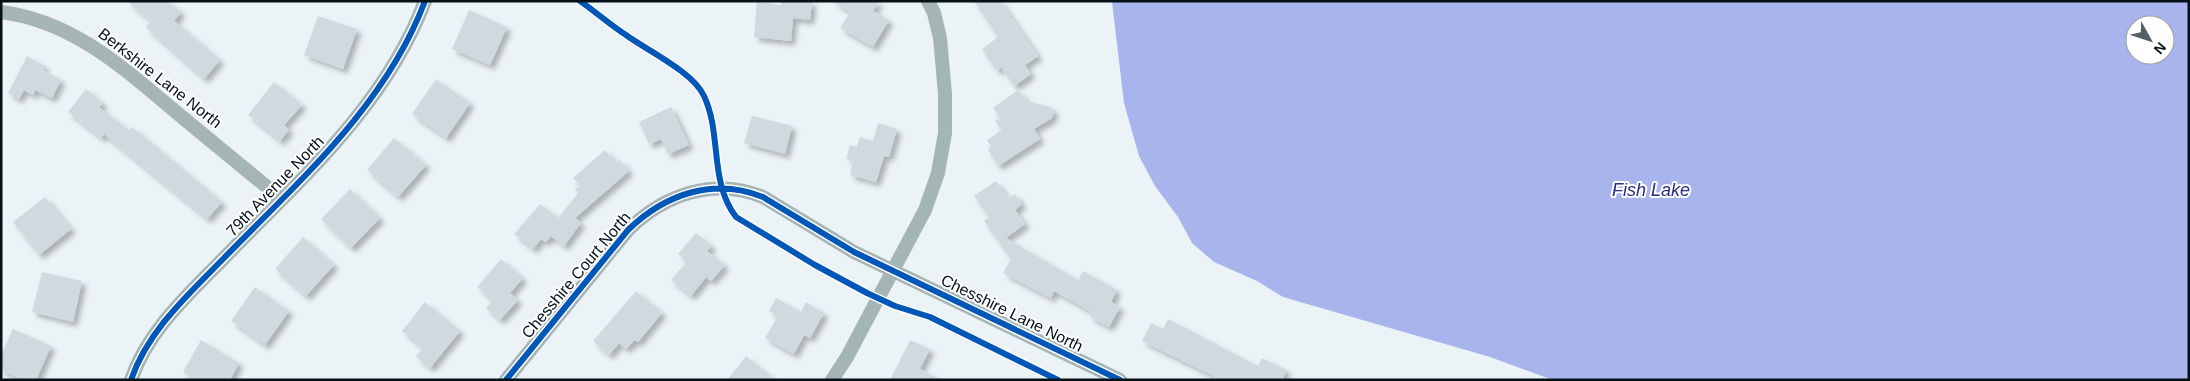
<svg xmlns="http://www.w3.org/2000/svg" width="2190" height="381" font-family="Arial,sans-serif">
	<style>
		.water { fill: #a8b5ec; fill-rule: evenodd }
		.building { fill: #d0d9df; filter: url(#shadow) }
		.lines { fill: none; stroke-linecap: round; stroke-linejoin: round }
		.street { stroke: #a5b4b5; stroke-width: 14 }
		.cycleway-casing { stroke: #fff; stroke-width: 9 }
		.cycleway { stroke: #0057b8; stroke-width: 6 }
		.labels { text-anchor: middle; dominant-baseline: central; stroke-width: 4; stroke-linejoin: round; paint-order: stroke }
		.street-label { font-size: 16px; fill: #041116; stroke: #fff }
		.water-label { font-size: 18px; font-style: italic; fill: #292b84; stroke: #fff }
	</style>
	<defs>
		<filter id="shadow"><feDropShadow dx="4.5" dy="4.5" stdDeviation="2.5" flood-color="#0004"/></filter>
	</defs>
	<rect width="100%" height="100%" fill="#ebf3f6"/>
	<path class="water" d="M2189 1V380H1553L1490 357 1283 297 1257 281 1214 262 1192 243 1178 217 1155 186 1139 156 1124 103 1112 2ZM2135 25H2165V55H2135Z"/>
	<path class="building" d="M127 1H167L181 12 174 21 220 60 204 79 146 27 151 21Z
		M781 1H812L810 20 793 18 791 41 754 37 757 2 781 5Z
		M832 1H879L873 11 889 20 873 47 840 28 850 12Z
		M974 1H1000L1038 56 1025 65 1031 74 1014 86 1001 67 997 71 982 49 998 37Z
		M469 10 507 27 490 65 452 49Z
		M318 16 357 29 343 69 304 55Z
		M27 56 45 66 43 70 61 80 52 98 35 90 33 95 24 90 19 99 8 93Z
		M436 79 470 103 446 138 412 114Z
		M274 82 302 105 284 125 289 130 280 141 248 115Z
		M86 89 103 103 99 107 129 131 132 127 222 202 207 219 104 134 101 138 68 112Z
		M1018 90 1028 101 1050 107 1054 111 1052 118 1034 129 1040 139 998 166 988 150 991 147 987 140 1002 130 995 121 1000 118 993 108Z
		M671 107 689 145 668 154 661 139 649 144 639 122Z
		M752 116 792 126 785 154 744 143Z
		M878 123 897 129 889 157 884 156 876 182 850 175 853 161 846 159 850 145 857 147 860 137 873 141Z
		M394 138 426 165 398 197 367 170Z
		M605 150 616 164 620 160 629 171 575 218 581 223 564 246 551 236 546 242 541 239 533 249 514 234 540 204 558 218 578 193 575 190 580 186 573 178Z
		M996 181 1008 198 1015 194 1022 204 1015 210 1025 224 1006 238 1078 280 1083 271 1117 290 1111 302 1120 307 1109 327 1089 316 1092 312 1054 291 1051 298 1003 273 1011 259 984 221 989 217 974 196Z
		M350 189 380 218 351 248 321 219Z
		M45 197 71 229 39 255 13 222Z
		M696 233 712 246 707 251 725 265 711 281 706 277 691 296 671 280 687 261 678 254Z
		M303 237 334 265 306 296 275 269Z
		M501 259 523 278 510 293 518 300 500 320 486 308 493 300 477 287Z
		M42 272 82 281 73 322 32 312Z
		M255 287 289 311 265 345 231 321Z
		M636 291 662 313 638 342 635 340 626 349 619 343 609 355 593 341Z
		M776 298 801 312 806 302 824 313 810 338 804 335 794 354 765 338 778 316 769 311Z
		M425 302 460 331 430 368 416 356 423 348 402 331Z
		M1168 319 1258 366 1262 358 1287 370 1283 378 1287 380H1213L1214 376 1142 341 1151 323 1163 329Z
		M13 329 51 346 36 380H23L1 370V355Z
		M201 340 239 363 230 380H196L183 372Z
		M910 340 930 349 920 369 941 380H890Z
		M746 356 775 380H727Z"/>
	<g class="lines">
		<path class="street" d="M1 12C73 21 123 68 176 112 211 141 246 170 282 199
			M131 380C148 330 189 294 224 258 300 180 386 105 425 1
			M506 380 628 230C665 194 714 177 763 197L854 252 1120 380
			M832 380 847 357 925 210 938 173 945 133V94L940 38 934 13 928 1"/>
		<g class="cycleway-casing">
			<path id="cycleway" d="M580 1C596 12 610 25 626 35 648 51 693 72 704 96 722 134 709 182 736 217L815 265 867 293 895 306 930 317 1058 380
				M131 380C148 330 189 294 224 258 300 180 386 105 425 1
				M506 380 628 230C665 194 714 177 763 197L854 252 1120 380"/>
		</g>
		<use href="#cycleway" class="cycleway"/>
	</g>
	<g class="labels">
		<g class="street-label">
			<text transform="translate(160 78) rotate(38)">Berkshire Lane North</text>
			<text transform="translate(275 186) rotate(-46)">79th Avenue North</text>
			<text transform="translate(576 275) rotate(-50)">Chesshire Court North</text>
			<text transform="translate(1012 313) rotate(26)">Chesshire Lane North</text>
		</g>
		<g class="water-label">
			<text x="1651" y="190">Fish Lake</text>
		</g>
	</g>
	<rect width="2190" height="381" fill="none" stroke="#041116" stroke-width="5"/>
	<g transform="translate(2150 40) rotate(130)"><circle r="24" fill="#ffffff" stroke="#9ba0a2"/>
	<path d="M0-4L9 19L0 12L-9 19Z" fill="#556064"/>
	<text y="-8" font-size="14" font-weight="bold" text-anchor="middle" fill="#041116">N</text>
	</g>
</svg>
